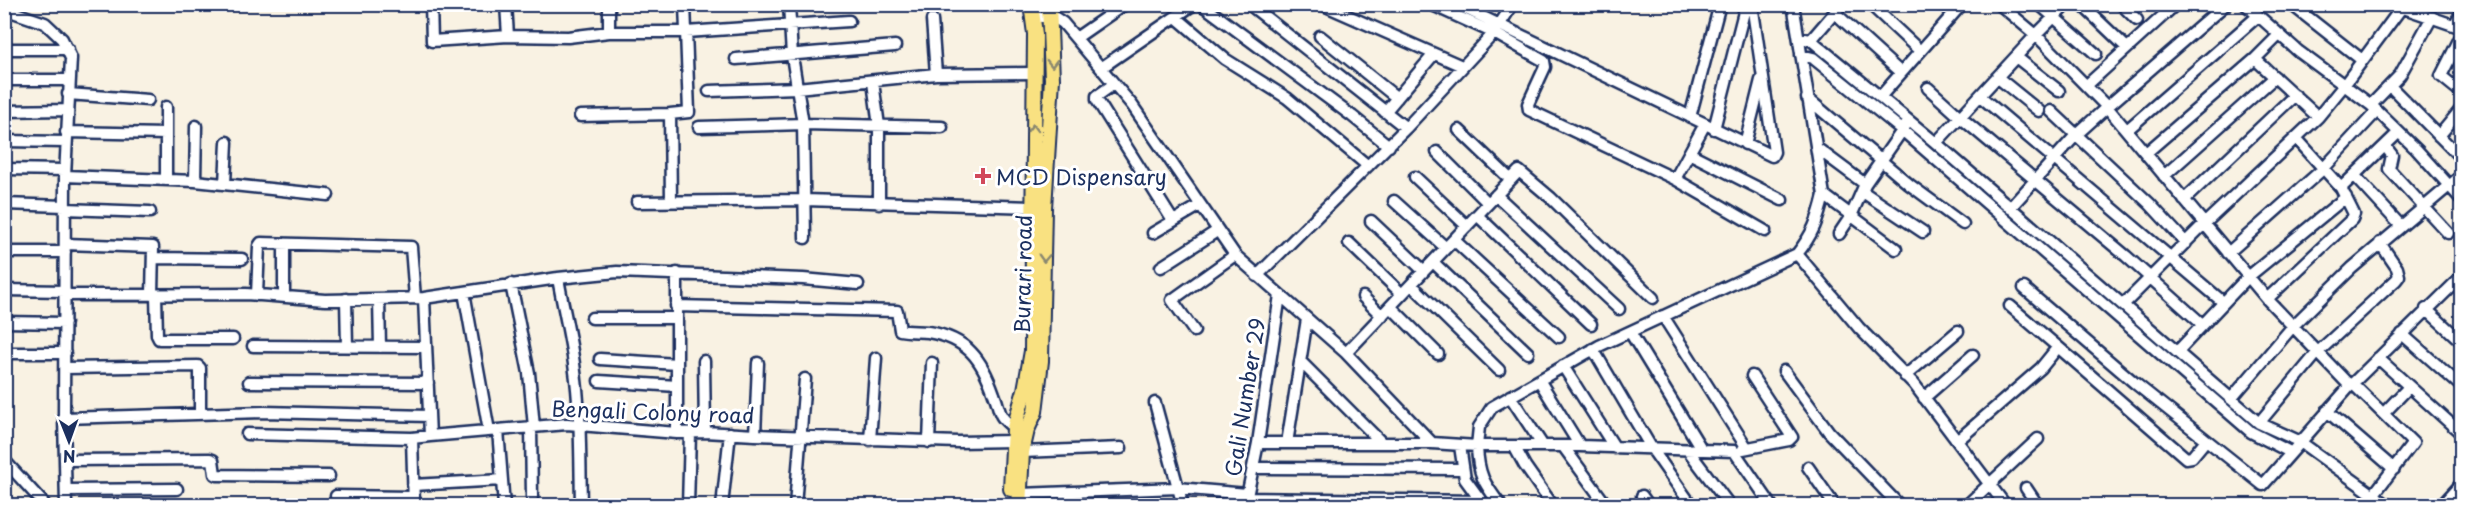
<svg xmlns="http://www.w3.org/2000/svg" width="2466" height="510" font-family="'Playpen Sans',sans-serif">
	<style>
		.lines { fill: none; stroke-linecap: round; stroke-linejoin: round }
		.minor-casing { stroke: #1b2f5e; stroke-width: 15 }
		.major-casing { stroke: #1b2f5e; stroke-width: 18 }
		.minor { stroke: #fff; stroke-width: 10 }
		.major { stroke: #f9e181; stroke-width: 14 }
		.oneway { stroke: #8a8870 }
		.poi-dot { fill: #d1495b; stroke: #fff; stroke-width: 2 }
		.labels { text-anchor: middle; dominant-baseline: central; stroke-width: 6; stroke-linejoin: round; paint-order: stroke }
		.poi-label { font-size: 21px; fill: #1b2f5e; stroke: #fff; text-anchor: start }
		.street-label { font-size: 21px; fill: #1b2f5e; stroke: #fff }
	</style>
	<rect width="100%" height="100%" fill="#f9f2e3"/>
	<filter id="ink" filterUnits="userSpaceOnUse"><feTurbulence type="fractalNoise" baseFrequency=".0167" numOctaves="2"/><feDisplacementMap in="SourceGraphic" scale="12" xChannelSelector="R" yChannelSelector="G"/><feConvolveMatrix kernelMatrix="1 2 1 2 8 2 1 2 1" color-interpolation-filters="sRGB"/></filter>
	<g filter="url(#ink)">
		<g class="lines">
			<g class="minor-casing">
				<path id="minor" d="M431 4 432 41 508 36 568 37 609 32H686L849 21
					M506 4 508 36
					M789 4 792 56 803 124 942 127
					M1201 4 1352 116 1389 146
					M1249 4 1406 128
					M1321 4 1462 66
					M1430 4 1494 33 1544 61 1545 67 1528 104 1529 110 1675 179 1765 231
					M1456 4 1772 156 1774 152 1752 4
					M1870 4 1920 51
					M2039 4 2096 54
					M2067 4 2036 35 2107 107 2226 4
					M2081 4 2127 48
					M2121 4 2137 20
					M2157 4V5
					M2245 4 2298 51 2371 105 2417 150 2462 200
					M2291 4 2362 60
					M2395 5 2462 28
					M4 9 45 23 62 39 71 58 65 176 64 418 66 506
					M1835 13 1901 73
					M1033 17H1054L1063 23 1132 105 1235 255 1346 353 1432 443 1477 446C1478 475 1484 483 1501 506
					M1177 18 1225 59 1287 98 1368 166
					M932 20 936 74
					M2454 25 2462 12
					M609 32V4
					M2462 34 2441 76 2462 93
					M2279 35 2255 59 2318 117
					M1320 36 1397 98
					M1076 38 1125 4
					M1799 38 1811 40 1936 143 2259 423 2299 441 2389 506
					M1811 40 1842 4
					M4 49H68
					M1801 55 1813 58 1902 130 2251 432 2290 452
					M2016 57 2059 91
					M736 59 895 46
					M1101 68 1194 4
					M1997 77 2039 111
					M4 80H69
					M873 82 879 126V204
					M1114 84 1097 96V100L1173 221
					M2087 85 2176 4
					M2390 86 2462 159
					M1928 88 1960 117 2126 256 2202 324
					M709 91 797 88 936 74 1034 73
					M68 94 148 100
					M1980 96 2223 302
					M1880 97 1962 4
					M1807 98 1910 185 1963 224
					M2371 105 2400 75 2432 17
					M166 107V179
					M4 111 67 110
					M2051 111 2150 204 2186 243
					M1385 112 1434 54
					M670 114 689 112 685 4
					M580 116 670 114 671 201
					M1690 117 1720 4
					M699 127 803 124 805 238
					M1714 129 1746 4
					M1459 130 1510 179
					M2127 130 2258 16
					M66 132 166 134
					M2439 136 2462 108
					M4 141 66 142
					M1936 143 2036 35 1999 4
					M1745 144 1761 80
					M2385 146 2392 155 2389 169 2448 233
					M1818 149 1865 184
					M1437 152 1488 203
					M1689 153 1782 200
					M2146 153 2255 59
					M4 169 65 170
					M65 176 195 181 328 195
					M2164 176 2275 77
					M2355 176 2401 226
					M1415 177 1467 226
					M1675 179 1705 124
					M195 181 196 126
					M225 184 227 142
					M2341 188 2398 133
					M1863 192 1923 232
					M1496 195 1619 309
					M1824 195 1896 249
					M2184 200 2295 95
					M1394 201 1446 248
					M637 202 805 200 1032 207
					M4 204 65 206
					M2010 208 2076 135 2107 107 2267 299 2350 386 2263 485 2136 384 2024 288
					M65 209 150 212
					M1477 215 1591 324
					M1371 221 1424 271
					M1153 233 1199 206
					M1839 234 1851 216 1865 184 1906 125
					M1454 240 1559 337
					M1349 243 1402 294
					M65 244 153 247 152 295
					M284 244V297
					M4 252H65
					M2228 253 2324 168 2377 111
					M1797 254 1859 328 1914 384 2006 506
					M153 258 242 259
					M1433 262 1528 353
					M1161 267 1217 231
					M677 273V433
					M1257 276 1406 128 1494 33 1513 4
					M558 278C563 307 570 335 574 364 581 411 580 458 581 506
					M511 284 529 373 534 427
					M1412 285 1499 370
					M4 290 65 291
					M464 292 489 431
					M65 295 246 294 325 300 424 298 558 278 617 272 803 279 858 284
					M156 295 157 335 159 339H233
					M257 295 259 246 261 243 411 247 415 298
					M1363 297 1382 316
					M424 298 430 436 567 424 677 433 705 432 755 435 958 442 1013 441
					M346 299 347 346
					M379 299 380 347
					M2267 299 2352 219 2354 214 2341 188 2297 139
					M2123 305 2203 225 2318 117 2345 84 2402 7
					M676 306 897 311 900 330C909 332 918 331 928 332 967 338 982 359 994 394 1002 414 996 414 1014 428
					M2010 306 2058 347
					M1391 307 1438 354
					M2426 309 2462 342
					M1663 316 1747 448
					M592 318H676
					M4 322 65 323
					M1194 331 1172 300 1235 255
					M1630 332 1702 450
					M2402 334 2462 387
					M253 346 426 347
					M1593 349 1652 449 1692 506
					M2177 352 2248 277 2346 197
					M4 353H65
					M1346 353 1519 171 1551 198 1653 298
					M2378 358 2462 434
					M600 359 677 364
					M704 361 705 432
					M1300 361 1382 443
					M1563 366 1615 448
					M65 368 198 366 200 368V414
					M1784 371 1829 432 1900 506
					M1905 376 1958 331
					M1539 380 1580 446
					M599 381 677 386
					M249 382 428 383
					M2352 383 2413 443 2374 494
					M2350 386 2462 276
					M1510 396 1543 446
					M1924 398 1973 355
					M2231 399 2293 326 2352 268 2462 175
					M1155 403 1183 506
					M2327 411 2394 469
					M2384 413 2409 387
					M64 418 264 412 429 416
					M2259 423 2318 352 2396 280 2399 276 2397 268 2380 243
					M531 427 532 497
					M498 430 504 506
					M247 434 412 438
					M755 435 758 363
					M870 440 876 358
					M1957 441 2041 368 2058 347 2186 458 2192 457 2206 440
					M929 442 932 363
					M1258 443H1432
					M1287 443 1307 319
					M1460 446 1465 479 1484 505
					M1514 446 1525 466 1553 506
					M1563 446 1607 506
					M1743 449 1789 440 1792 437 1752 376
					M1688 450 1730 506
					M1022 452 1121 448
					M4 460 46 506
					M66 460 210 459 213 460 215 474 217 475 329 476
					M1808 467 1835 506
					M1253 468 1462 469
					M413 485 502 480
					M2026 488 2038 506
					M66 490 177 489
					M1020 494 1178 488 1247 494
					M336 496 414 497
					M1642 496 1649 506
					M1247 498 1481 501
					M414 506 412 438 430 436
					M688 506 690 433
					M722 506 730 433
					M795 506 805 379
					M1245 506 1258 443 1280 295
					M1772 506 1734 451 1580 446H1477L1479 427 1492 407 1599 346 1797 254C1813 234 1818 220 1824 195L1793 4
					M1966 506 2038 439
					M2441 506 2462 483"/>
			</g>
			<g class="major-casing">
				<path id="major" d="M1011 489 1014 428 1025 390 1032 351 1035 34 1031 4
					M1019 506 1022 452 1027 430 1035 412 1041 361 1044 208 1052 79 1049 4"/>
			</g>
			<use href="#minor" class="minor"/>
			<use href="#major" class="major"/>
		</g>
		<defs><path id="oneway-chevron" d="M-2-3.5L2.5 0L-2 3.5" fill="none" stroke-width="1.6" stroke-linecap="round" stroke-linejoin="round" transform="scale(1.5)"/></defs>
		<g class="oneway">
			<use href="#oneway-chevron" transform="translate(1052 63) rotate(89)"/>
			<use href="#oneway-chevron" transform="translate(1033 128) rotate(-89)"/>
			<use href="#oneway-chevron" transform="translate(1044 258) rotate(92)"/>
		</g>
	</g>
	<path class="poi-dot" d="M980 167h6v6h6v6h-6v6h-6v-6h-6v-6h6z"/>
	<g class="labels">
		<g class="poi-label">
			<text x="996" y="176">MCD Dispensary</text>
		</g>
		<g class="street-label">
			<text transform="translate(1022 274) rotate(-89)">Burari road</text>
			<text transform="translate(1244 397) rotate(-81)">Gali Number 29</text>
			<text transform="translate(653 411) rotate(2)">Bengali Colony road</text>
		</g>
	</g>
	<rect width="2466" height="510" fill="none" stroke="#fff" stroke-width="24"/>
	<rect x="12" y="12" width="2442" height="486" fill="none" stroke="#1b2f5e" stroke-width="2" filter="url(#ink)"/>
	<g transform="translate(69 441) rotate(179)" stroke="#ffffff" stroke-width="4.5" paint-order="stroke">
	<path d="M0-4.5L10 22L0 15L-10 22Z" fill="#1b2f5e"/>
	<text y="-9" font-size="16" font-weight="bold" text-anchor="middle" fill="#1b2f5e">N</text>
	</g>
</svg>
